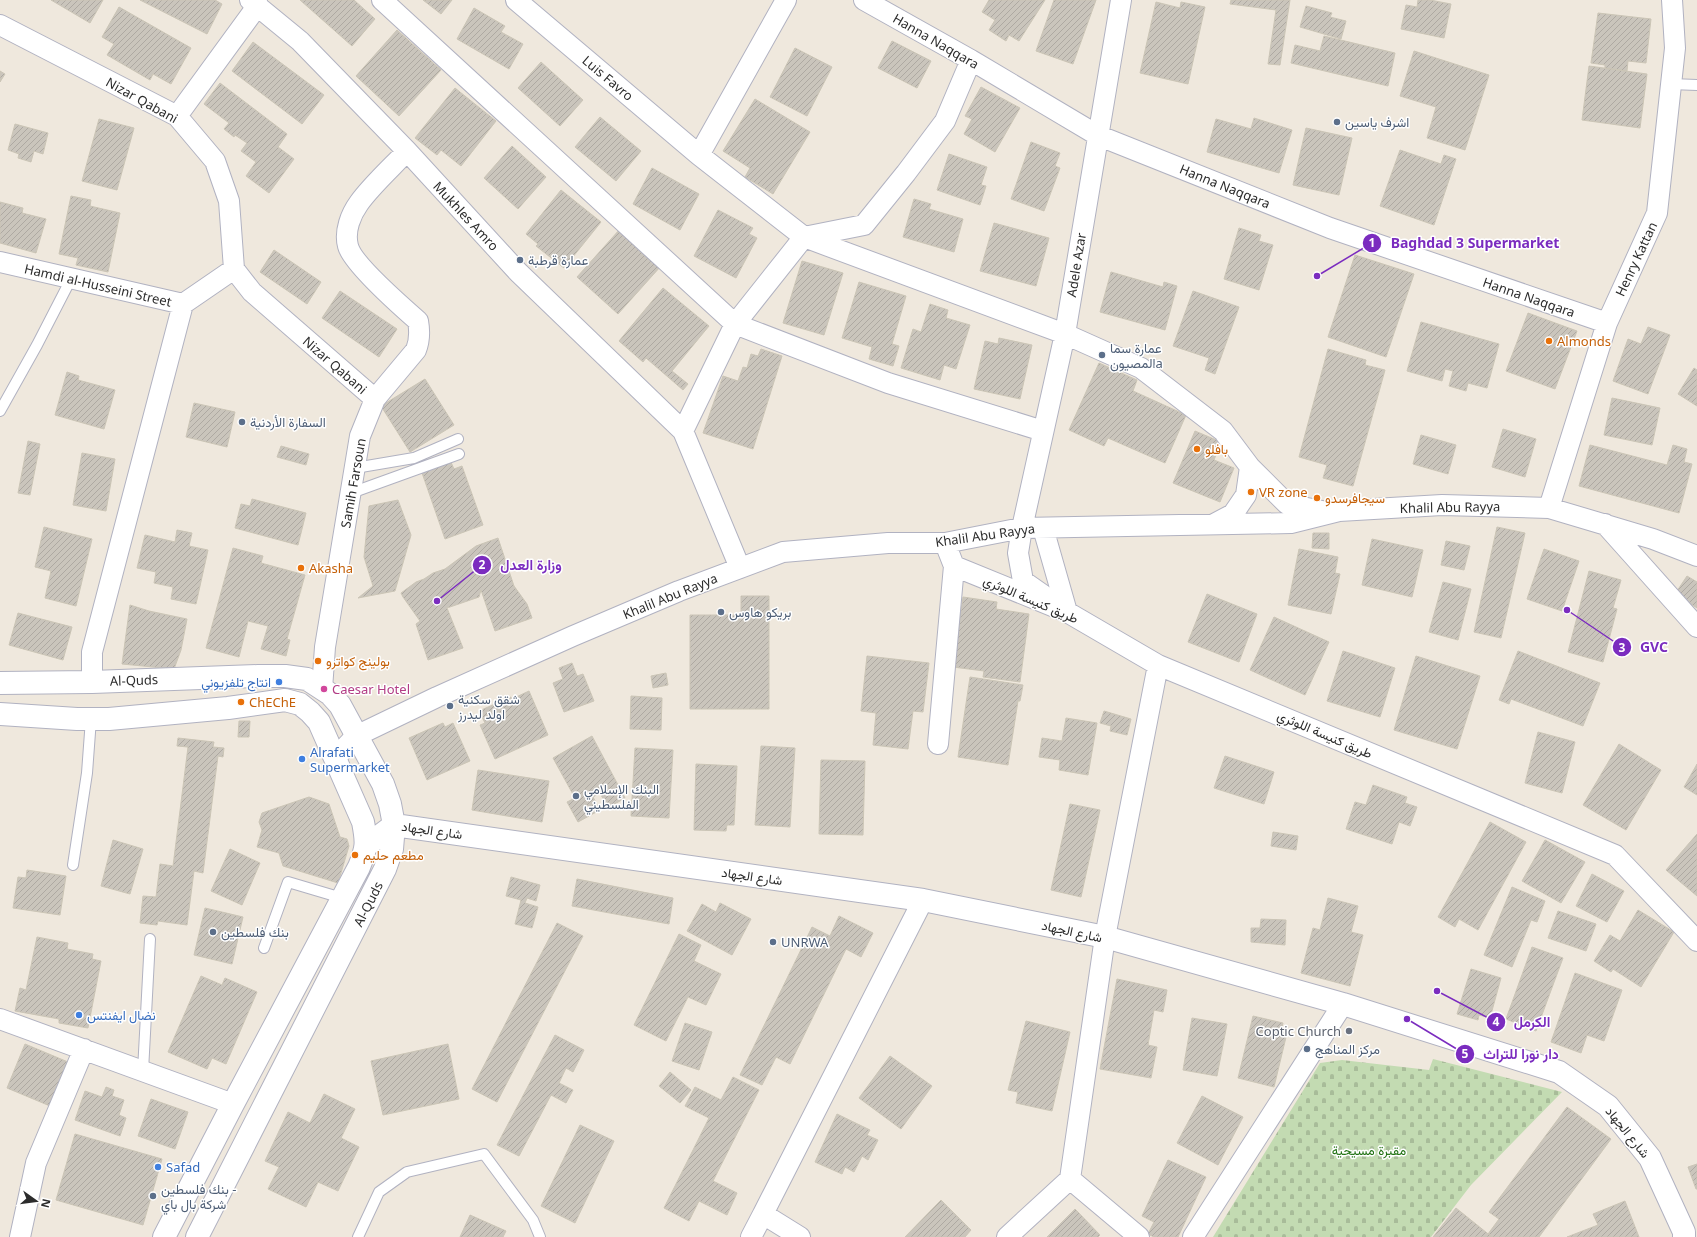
<svg xmlns="http://www.w3.org/2000/svg" width="1697" height="1237" font-family="'Noto Sans',Vazirmatn,sans-serif">
	<style>
		.cemetery { fill: url(#cemetery-stones) }
		.building { fill: url(#building-hatch); stroke: #cbc5b6 }
		.lines { fill: none; stroke-linecap: round; stroke-linejoin: round }
		.lane-casing { stroke: #b1b2c1; stroke-width: 12 }
		.street-casing { stroke: #b1b2c1; stroke-width: 22 }
		.secondary-casing { stroke: #b1b2c1; stroke-width: 24 }
		.lane { stroke: #fff; stroke-width: 10 }
		.street { stroke: #fff; stroke-width: 20 }
		.secondary { stroke: #fff; stroke-width: 22 }
		.service-dot { fill: #5c6f8a; stroke: #fff; stroke-width: 1.5 }
		.food-dot { fill: #e8710a; stroke: #fff; stroke-width: 1.5 }
		.shop-dot { fill: #3f7fe0; stroke: #fff; stroke-width: 1.5 }
		.hotel-dot { fill: #d1479c; stroke: #fff; stroke-width: 1.5 }
		.worship-dot { fill: #6b7280; stroke: #fff; stroke-width: 1.5 }
		.labels { text-anchor: middle; dominant-baseline: central; stroke-width: 3; stroke-linejoin: round; paint-order: stroke }
		.street-label { font-size: 13px; fill: #2c2c2c; stroke: #fff }
		.service-label { font-size: 13px; fill: #4e5e75; stroke: #fff; text-anchor: start }
		.food-label { font-size: 13px; fill: #c56008; stroke: #fff; text-anchor: start }
		.shop-label { font-size: 13px; fill: #366cbe; stroke: #fff; text-anchor: start }
		.hotel-label { font-size: 13px; fill: #b23c85; stroke: #fff; text-anchor: start }
		.worship-label { font-size: 13px; fill: #5b616d; stroke: #fff; text-anchor: end }
		.park-label { font-size: 13px; fill: #207213; stroke: #fff }
		.leader { fill: none; stroke: #7b2cbf; stroke-width: 1.5 }
		.callout-dot { fill: #7b2cbf; stroke: #fff; stroke-width: 1.5 }
		.mark-label { font-size: 12px; text-anchor: middle; font-weight: bold; fill: #fff }
		.callout-label { font-size: 14px; text-anchor: middle; font-weight: bold; fill: #7b2cbf; stroke: #fff; stroke-width: 3; stroke-linejoin: round; paint-order: stroke }
	</style>
	<defs>
		<pattern id="cemetery-stones" width="16" height="16" patternUnits="userSpaceOnUse"><rect width="16" height="16" fill="#c3dbb2"/><path d="M2 7V4a2 2 0 0 1 4 0v3zM10 15v-3a2 2 0 0 1 4 0v3z" fill="#a8bc99"/></pattern>
		<pattern id="building-hatch" width="6" height="6" patternUnits="userSpaceOnUse"><rect width="6" height="6" fill="#cac5bc"/><path d="M-1 1l2-2M0 6l6-6M5 7l2-2" fill="none" stroke="#aea9a2"/></pattern>
	</defs>
	<rect width="100%" height="100%" fill="#efe8dd"/>
	<path class="cemetery" d="M1433 1059 1562 1092 1471 1185 1431 1237H1213L1320 1063 1342 1060 1429 1070Z"/>
	<path class="building" d="M51 0H103L90 23Z
		M140 0H215L222 4 207 34Z
		M300 0H354L375 19 352 46Z
		M423 0H452L441 14Z
		M989 0H1045L1019 41 1009 35 1006 41 989 30 995 20 982 12Z
		M1054 0H1096L1073 64 1036 51Z
		M1231 0H1290L1280 65 1268 64 1276 10 1230 4Z
		M1418 0H1430L1451 4 1444 38 1401 29 1406 5 1417 7Z
		M1156 2 1180 8 1181 2 1205 7 1188 84 1140 73Z
		M1306 6 1332 13 1330 17 1346 21 1341 39 1300 27Z
		M119 7 191 48 171 84 153 74 150 80 107 55 114 44 102 37Z
		M474 8 505 26 501 32 523 44 509 69 457 39Z
		M1598 13 1651 19 1646 63 1628 61 1627 71 1605 68V65L1591 63Z
		M397 30 441 70 399 116 356 76Z
		M1324 36 1395 53 1388 86 1291 63 1295 45 1320 51Z
		M892 41 931 61 917 88 878 68Z
		M253 42 324 95 302 124 232 71Z
		M795 48 832 67 807 116 770 97Z
		M1414 51 1489 75 1465 150 1427 138 1436 107 1400 96Z
		M541 62 583 100 560 126 518 88Z
		M1589 66 1647 74 1640 128 1582 120Z
		M0 71 5 74 0 82Z
		M220 83 287 134 278 147 294 159 269 193 246 176 256 162 241 151 247 143 235 135 234 137 224 129 229 123 204 104Z
		M981 87 1020 108 995 152 964 134 972 119 965 116Z
		M455 88 496 121 461 166 441 150 437 155 415 138Z
		M755 99 810 132 773 194 745 177 750 168 723 151Z
		M600 117 641 151 616 181 575 147Z
		M1254 118 1292 130 1279 173 1207 152 1216 119 1251 129Z
		M99 119 134 128 117 190 82 181Z
		M15 124 48 133 43 154 34 151 31 162 18 158 19 154 8 150Z
		M1306 128 1352 138 1339 195 1293 185Z
		M1031 142 1060 153 1055 166 1060 168 1044 211 1011 199Z
		M512 146 546 177 518 209 484 178Z
		M1400 150 1441 164 1444 155 1456 159 1434 225 1380 206Z
		M949 154 987 167 981 185 986 186 980 205 937 190Z
		M652 168 699 194 680 230 633 204Z
		M561 190 601 222 564 268 536 246 538 244 526 234Z
		M71 196 91 200 90 206 120 213 108 272 76 265 78 258 59 254Z
		M914 199 931 204 929 209 963 219 954 252 903 237Z
		M0 202 23 208 22 213 46 219 36 253 0 243Z
		M718 210 753 228 749 234 757 238 736 278 694 256Z
		M994 223 1049 238 1036 286 980 271Z
		M1239 228 1261 235 1259 241 1273 245 1259 290 1224 279Z
		M620 229 661 266 618 314 577 277Z
		M274 250 321 282 307 304 260 272Z
		M1355 255 1414 274 1386 357 1328 337Z
		M802 261 843 273 824 335 783 323Z
		M1111 272 1163 287 1164 282 1177 286 1165 330 1100 312Z
		M859 282 906 296 892 344 899 346 893 366 869 359 872 347 842 338Z
		M663 288 709 326 672 371 688 384 683 390 646 358 643 362 619 341Z
		M340 291 397 329 379 357 322 318Z
		M1193 291 1239 307 1215 374 1205 370 1209 358 1173 346Z
		M930 304 948 310 946 318 970 325 956 369 944 365 940 380 901 368 913 329 921 332Z
		M1528 313 1577 331 1555 389 1506 371Z
		M1421 322 1499 344 1487 388 1468 383 1466 391 1449 386 1453 371 1445 369 1442 381 1407 371Z
		M1648 327 1670 335 1648 394 1613 381 1628 339 1641 344Z
		M999 338 1032 345 1020 399 974 389 985 341 998 344Z
		M761 349 782 356 753 449 703 433 723 376 738 381 743 367 747 368 751 354 758 356Z
		M1328 349 1366 360 1365 365 1385 370 1353 486 1323 478 1327 465 1299 457Z
		M1099 363 1137 380 1133 391 1186 415 1165 463 1108 438 1104 446 1069 430Z
		M1694 368 1697 370V406L1678 394Z
		M67 372 79 376 78 380 115 390 104 429 55 415Z
		M425 379 454 425 410 452 381 406Z
		M1612 398 1660 408 1652 445 1604 435Z
		M194 403 235 412 227 447 186 437Z
		M1503 429 1536 439 1525 477 1492 467Z
		M1195 431 1221 442 1214 460 1234 468 1220 502 1173 483Z
		M1421 435 1456 445 1448 474 1413 464Z
		M28 441 40 444 30 495 18 493Z
		M1590 445 1667 465 1673 445 1687 449 1684 462 1692 464 1679 513 1579 486Z
		M281 446 309 454 306 465 277 457Z
		M82 453 115 459 106 511 73 505Z
		M450 460 454 469 462 466 483 525 445 539 421 470Z
		M252 499 306 513 298 545 235 528 241 504 250 506Z
		M398 500 411 535 395 591 358 598 373 586 364 557 369 506Z
		M44 527 92 539 76 606 45 598 51 571 35 567Z
		M1497 527 1525 533 1501 638 1474 632Z
		M177 530 192 533 189 546 208 550 196 604 171 599 173 587 154 583 156 572 137 568 145 535 175 542Z
		M1313 533H1329V549L1312 548Z
		M498 538 514 586 527 604 532 618 495 631 481 590 479 597 447 608 463 648 428 660 416 624 420 621 403 597 401 593 416 582 424 579 433 573 445 569 476 546Z
		M1372 539 1423 550 1412 597 1362 585Z
		M1446 541 1470 546 1464 570 1441 565Z
		M233 548 263 556 261 563 305 575 287 639 290 640 286 656 261 649 268 626 248 621 239 657 206 648Z
		M1299 549 1338 557 1335 573 1340 574 1331 614 1288 605Z
		M1544 549 1579 561 1562 611 1527 599Z
		M1589 571 1621 580 1613 608 1617 609 1603 662 1568 652Z
		M1687 576 1697 582V608L1675 594Z
		M1443 582 1471 589 1458 640 1429 632Z
		M1207 594 1257 614 1239 662 1188 642Z
		M741 596H769V709H690V615H741Z
		M963 597 997 602 996 609 1029 614 1020 682 983 677 984 671 953 667Z
		M130 605 149 611 187 619 181 650 174 669 122 664Z
		M18 613 72 627 63 660 9 645Z
		M1274 617 1329 642 1305 695 1250 670Z
		M1343 651 1395 668 1380 717 1327 701Z
		M1518 651 1600 683 1583 726 1511 699 1509 704 1499 700Z
		M867 656 929 663 923 712 913 711 908 749 873 745 876 713 861 711Z
		M1416 656 1480 676 1457 749 1394 730Z
		M572 663 577 676 583 674 594 701 564 712 553 683 563 679 559 668Z
		M666 673 668 685 653 688 651 676Z
		M970 677 1023 685 1020 701H1018L1008 765 958 757Z
		M529 691 548 735 495 759 480 725 485 723 479 711 511 697 512 699Z
		M631 696 662 698 661 730 630 729Z
		M1104 711 1131 719 1127 735 1110 731 1111 726 1100 723Z
		M1066 718 1097 723 1088 775 1059 770 1060 760 1039 757 1042 738 1062 741Z
		M239 721H250L249 737H238Z
		M443 723 445 727 453 723 470 761 427 780 409 738Z
		M1538 732 1575 742 1562 793 1525 783Z
		M592 736 625 798 608 808 600 793 593 797 600 810 578 822 567 802 575 798 553 758Z
		M178 738 214 742 213 747 224 748 223 757 218 756 203 873 194 871 187 925 158 921 157 925 140 923 143 896 156 897 160 864 173 866 188 747 177 746Z
		M1619 744 1661 770 1626 830 1583 805Z
		M761 746 795 748 790 827 755 825Z
		M635 748 673 750 669 818 631 816Z
		M1225 756 1274 772 1264 804 1214 788Z
		M821 760 865 761 863 835 819 834Z
		M696 764 737 766 734 825H727L726 831 694 830Z
		M1697 764V795L1684 787Z
		M478 770 549 781 542 822 472 810Z
		M1373 785 1407 797 1405 803 1417 807 1410 826 1399 822 1392 844 1346 829 1355 802 1366 805Z
		M309 797 329 804 340 837 347 839 349 846 338 883 283 866 279 853 257 847 262 830 259 822 262 813Z
		M1070 804 1100 810 1081 897 1051 890Z
		M1490 822 1526 842 1478 930 1459 919 1455 927 1438 917Z
		M1273 832 1298 836 1296 850 1271 846Z
		M1697 834V896L1666 870Z
		M113 840 143 849 130 894 101 886Z
		M1545 840 1585 862 1561 903 1522 881Z
		M230 849 260 863 242 905 211 891Z
		M27 870 66 876 60 915 13 908 18 877 26 878Z
		M1592 874 1624 891 1607 922 1576 906Z
		M511 877 540 885 536 901 527 898 525 903 538 907 532 928 515 924 521 900 506 896Z
		M577 879 673 898 669 924 572 906Z
		M1512 887 1545 901 1537 922 1531 920 1512 967 1484 955Z
		M1328 898 1358 906 1351 932 1363 935 1350 986 1301 973 1313 928 1320 930Z
		M720 903 751 919 732 955 687 931 702 904 716 912Z
		M205 908 243 917 232 964 194 955Z
		M1638 910 1674 932 1641 987 1613 969 1611 972 1594 961 1610 935 1620 941Z
		M1558 911 1596 924 1586 951 1548 938Z
		M839 916 873 933 861 957 846 949 790 1064 776 1057 762 1085 740 1075 812 927 830 936Z
		M1261 919 1286 920 1285 945 1251 942V928H1260Z
		M557 923 583 936 497 1102 472 1089Z
		M679 934 701 945 694 961 721 974 706 1005 688 997 666 1041 634 1025Z
		M37 937 68 943 67 949 93 954 92 959 101 961 88 1028 59 1023V1019L15 1011 20 988 26 990Z
		M1532 947 1563 958 1536 1031 1506 1019Z
		M1471 969 1501 978 1490 1018 1479 1015 1478 1020 1457 1014Z
		M1575 973 1622 990 1604 1041 1587 1035 1581 1053 1551 1042Z
		M201 976 222 985 225 978 257 992 226 1064 212 1058 207 1069 168 1052Z
		M1117 979 1167 990 1163 1012 1154 1010 1148 1045 1157 1047 1151 1078 1100 1069Z
		M1253 1016 1283 1023 1281 1031 1287 1033 1274 1087 1238 1078Z
		M1192 1018 1227 1024 1217 1076 1183 1070Z
		M1026 1021 1070 1032 1052 1111 1016 1103 1018 1092 1008 1090Z
		M685 1023 712 1032 699 1070 672 1061Z
		M555 1035 584 1050 573 1072 566 1068 559 1083 573 1090 566 1103 551 1095 519 1156 497 1145Z
		M25 1044 68 1062 50 1106 7 1088Z
		M448 1044 459 1099 383 1115 371 1061Z
		M890 1056 932 1086 901 1129 859 1098Z
		M670 1072 691 1090 680 1103 659 1086Z
		M733 1077 759 1090 713 1181 737 1193 727 1215 699 1201 689 1221 664 1208 709 1118 685 1106 695 1087 721 1100Z
		M106 1087 114 1090 112 1096 124 1100 119 1115 126 1118 120 1136 75 1120 85 1091 102 1097Z
		M324 1094 355 1109 341 1138 359 1147 338 1191 318 1182 306 1207 268 1189 279 1167 265 1161 288 1112 310 1123Z
		M1202 1096 1243 1117 1218 1165 1177 1143Z
		M151 1099 188 1112 175 1149 138 1136Z
		M1567 1107 1611 1139 1539 1237H1492L1488 1234 1499 1219 1489 1212Z
		M837 1114 870 1130 867 1135 878 1140 868 1160 862 1156 854 1172 845 1167 842 1174 815 1162Z
		M580 1125 614 1141 575 1223 541 1206Z
		M75 1134 162 1159 143 1225 56 1200Z
		M1168 1160 1206 1177 1178 1237H1154L1148 1234 1154 1222 1142 1216Z
		M1697 1164V1189H1696L1688 1167Z
		M941 1200 971 1230 965 1237H905Z
		M1625 1201 1639 1237H1567L1598 1225 1593 1214Z
		M1456 1208 1492 1237H1433Z
		M1075 1209 1100 1235 1098 1237H1047Z
		M470 1215 506 1231 503 1237H460Z"/>
	<g class="lines">
		<g class="lane-casing">
			<path id="lane" d="M1671 84 1697 85
				M0 411 37 345 71 279
				M355 468 414 458 458 439
				M351 493 459 454
				M73 865 87 773 91 719
				M264 948 288 882 342 898
				M143 1071 150 939
				M358 1237 379 1192 407 1172 484 1154 533 1220 540 1237"/>
		</g>
		<g class="street-casing">
			<path id="street" d="M250 0 300 41 407 151 518 272 683 431 740 568
				M382 0 735 324 888 383 1043 431
				M516 0 699 155
				M786 0 699 155 804 237 1065 334 1141 368 1223 431 1250 467 1287 504 1327 512
				M864 0 971 60 1097 135 1330 228 1607 323
				M0 25 177 116 215 161 229 201 234 269 252 292 375 399
				M177 116 258 5
				M0 262 183 304 234 269
				M683 431 735 324 804 237 864 225 906 173 945 121 971 60
				M1549 508 1607 323 1657 213 1675 48 1672 0
				M1214 524 1233 514 1246 495 1250 467
				M1605 524 1697 627
				M1043 528 1067 612
				M945 543 954 566 1067 612 1158 665 1615 855 1697 941
				M1043 595 1023 581 1018 553 1022 528 1065 334 1121 0
				M92 682V652L183 304
				M322 689 325 647 360 436 375 399 416 350C420 340 420 332 418 321 402 307 352 263 348 246 344 231 351 214 359 203 371 186 392 167 407 151
				M938 744 954 566
				M335 758 356 736 437 697 573 636 679 591 783 552 888 543H945L1022 528 1291 523 1339 511 1442 505 1549 508 1653 539 1697 556
				M0 1019 233 1104
				M1070 1179 1139 1237
				M20 1237 36 1163 84 1049
				M751 1237 763 1214
				M800 1237 763 1214 923 900
				M1007 1237 1070 1179 1105 937 1158 665
				M1193 1237 1343 1004"/>
		</g>
		<g class="secondary-casing">
			<path id="secondary" d="M0 683 92 682 258 676H285L307 679 330 694 340 705 383 784 390 804 394 825 392 849 385 869 197 1237
				M0 714 77 719H109L228 708 285 700 300 704 310 712 319 722 363 822C367 843 367 847 359 867L233 1104 164 1237
				M366 846 394 825 923 900 1105 937 1343 1004 1559 1072 1608 1106 1650 1158 1684 1232V1237"/>
		</g>
		<use href="#lane" class="lane"/>
		<use href="#street" class="street"/>
		<use href="#secondary" class="secondary"/>
	</g>
	<g class="service-dot">
		<circle cx="1337" cy="122" r="4"/>
		<circle cx="520" cy="260" r="4"/>
		<circle cx="1102" cy="355" r="4"/>
		<circle cx="242" cy="422" r="4"/>
		<circle cx="721" cy="612" r="4"/>
		<circle cx="450" cy="706" r="4"/>
		<circle cx="576" cy="796" r="4"/>
		<circle cx="213" cy="932" r="4"/>
		<circle cx="773" cy="942" r="4"/>
		<circle cx="1307" cy="1049" r="4"/>
		<circle cx="153" cy="1196" r="4"/>
	</g>
	<g class="food-dot">
		<circle cx="1549" cy="341" r="4"/>
		<circle cx="1197" cy="449" r="4"/>
		<circle cx="1251" cy="492" r="4"/>
		<circle cx="1317" cy="498" r="4"/>
		<circle cx="301" cy="568" r="4"/>
		<circle cx="318" cy="661" r="4"/>
		<circle cx="241" cy="702" r="4"/>
		<circle cx="355" cy="855" r="4"/>
	</g>
	<g class="shop-dot">
		<circle cx="279" cy="682" r="4"/>
		<circle cx="302" cy="759" r="4"/>
		<circle cx="79" cy="1015" r="4"/>
		<circle cx="158" cy="1167" r="4"/>
	</g>
	<circle class="hotel-dot" cx="324" cy="689" r="4"/>
	<circle class="worship-dot" cx="1349" cy="1031" r="4"/>
	<g class="labels">
		<g class="street-label">
			<text transform="translate(936 41) rotate(30)">Hanna Naqqara</text>
			<text transform="translate(608 78) rotate(40)">Luis Favro</text>
			<text transform="translate(142 100) rotate(29)">Nizar Qabani</text>
			<text transform="translate(1225 186) rotate(22)">Hanna Naqqara</text>
			<text transform="translate(466 216) rotate(47)">Mukhles Amro</text>
			<text transform="translate(1636 259) rotate(-65)">Henry Kattan</text>
			<text transform="translate(1076 265) rotate(-81)">Adele Azar</text>
			<text transform="translate(98 285) rotate(13)">Hamdi al-Husseini Street</text>
			<text transform="translate(1529 297) rotate(19)">Hanna Naqqara</text>
			<text transform="translate(335 365) rotate(41)">Nizar Qabani</text>
			<text transform="translate(353 483) rotate(-80)">Samih Farsoun</text>
			<text transform="translate(1450 507) rotate(-1)">Khalil Abu Rayya</text>
			<text transform="translate(985 535) rotate(-8)">Khalil Abu Rayya</text>
			<text transform="translate(670 596) rotate(-22)">Khalil Abu Rayya</text>
			<text transform="translate(1031 599) rotate(23)">طريق كنيسة اللوثري</text>
			<text transform="translate(134 680) rotate(-2)">Al-Quds</text>
			<text transform="translate(1325 734) rotate(23)">طريق كنيسة اللوثري</text>
			<text transform="translate(432 830) rotate(8)">شارع الجهاد</text>
			<text transform="translate(752 876) rotate(8)">شارع الجهاد</text>
			<text transform="translate(368 904) rotate(-63)">Al-Quds</text>
			<text transform="translate(1072 931) rotate(12)">شارع الجهاد</text>
			<text transform="translate(1628 1132) rotate(51)">شارع الجهاد</text>
		</g>
		<g class="service-label">
			<text x="1345" y="122">اشرف ياسين</text>
			<text x="528" y="260">عمارة قرطبة</text>
			<text x="1110" y="348">عمارة سما<tspan x="1110" dy="15">المصيونa</tspan></text>
			<text x="250" y="422">السفارة الأردنية</text>
			<text x="729" y="612">بريكو هاوس</text>
			<text x="458" y="699">شقق سكنية<tspan x="458" dy="15">اولد ليدرز</tspan></text>
			<text x="584" y="789">البنك الإسلامي<tspan x="584" dy="15">الفلسطيني</tspan></text>
			<text x="221" y="932">بنك فلسطين</text>
			<text x="781" y="942">UNRWA</text>
			<text x="1315" y="1049">مركز المناهج</text>
			<text x="161" y="1189">بنك فلسطين -<tspan x="161" dy="15">شركة بال باي</tspan></text>
		</g>
		<g class="food-label">
			<text x="1557" y="341">Almonds</text>
			<text x="1205" y="449">بافلو</text>
			<text x="1259" y="492">VR zone</text>
			<text x="1325" y="498">سيجافرسدو</text>
			<text x="309" y="568">Akasha</text>
			<text x="326" y="661">بولينج كواترو</text>
			<text x="249" y="702">ChEChE</text>
			<text x="363" y="855">مطعم حليم</text>
		</g>
		<g class="shop-label">
			<text x="271" y="682" text-anchor="end">انتاج تلفزيوني</text>
			<text x="310" y="752">Alrafati<tspan x="310" dy="15">Supermarket</tspan></text>
			<text x="87" y="1015">نضال ايفنتس</text>
			<text x="166" y="1167">Safad</text>
		</g>
		<g class="hotel-label">
			<text x="332" y="689">Caesar Hotel</text>
		</g>
		<g class="worship-label">
			<text x="1341" y="1031">Coptic Church</text>
		</g>
		<g class="park-label">
			<text x="1369" y="1150">مقبرة مسيحية</text>
		</g>
	</g>
	<path class="leader" d="M1317 276L1372 243M437 601L482 565M1567 610L1622 647M1437 991L1496 1022M1407 1019L1465 1054"/>
	<g class="callout-dot">
		<circle cx="1317" cy="276" r="4"/>
		<circle cx="437" cy="601" r="4"/>
		<circle cx="1567" cy="610" r="4"/>
		<circle cx="1437" cy="991" r="4"/>
		<circle cx="1407" cy="1019" r="4"/>
		<circle cx="1372" cy="243" r="10"/>
		<circle cx="482" cy="565" r="10"/>
		<circle cx="1622" cy="647" r="10"/>
		<circle cx="1496" cy="1022" r="10"/>
		<circle cx="1465" cy="1054" r="10"/>
	</g>
	<g class="mark-label">
		<text x="1372" y="247">1</text>
		<text x="482" y="569">2</text>
		<text x="1622" y="652">3</text>
		<text x="1496" y="1026">4</text>
		<text x="1465" y="1058">5</text>
	</g>
	<g class="callout-label">
		<text x="1475" y="248">Baghdad 3 Supermarket</text>
		<text x="531" y="570">وزارة العدل</text>
		<text x="1654" y="652">GVC</text>
		<text x="1532" y="1027">الكرمل</text>
		<text x="1521" y="1059">دار نورا للتراث</text>
	</g>
	<g transform="translate(36 1201) rotate(104)" stroke="#ffffff" stroke-width="3" paint-order="stroke">
	<path d="M0-3L7 15L0 10L-7 15Z" fill="#2c2c2c"/>
	<text y="-6" font-size="11" font-weight="bold" text-anchor="middle" fill="#2c2c2c">N</text>
	</g>
</svg>
